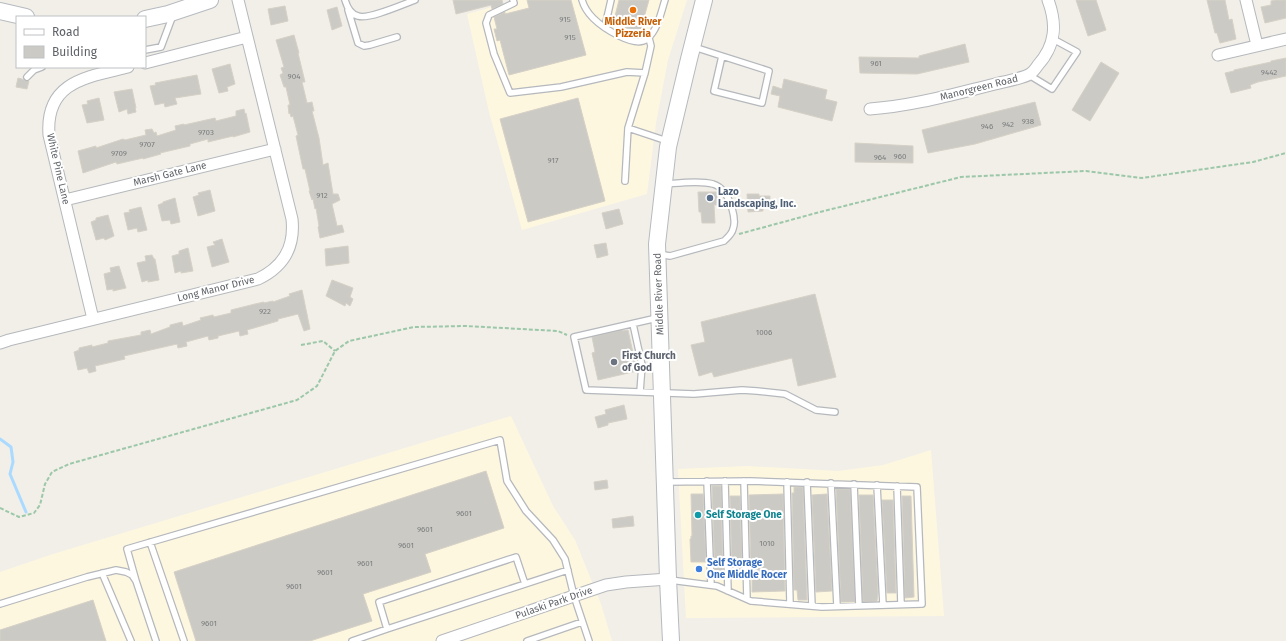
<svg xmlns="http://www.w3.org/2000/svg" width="1286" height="641" font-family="'Fira Sans',sans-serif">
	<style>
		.commercial { fill: #fef7e0 }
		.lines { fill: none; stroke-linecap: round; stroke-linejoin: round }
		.stream { stroke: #aadaff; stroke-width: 3 }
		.building { fill: #cccac5; stroke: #d6d1c6 }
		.lane-casing { stroke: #b5b8bc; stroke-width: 8 }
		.street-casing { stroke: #b5b8bc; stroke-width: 13 }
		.secondary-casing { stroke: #b6babf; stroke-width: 18 }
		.path { stroke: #9cc7a9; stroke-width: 2; stroke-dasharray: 4 2; stroke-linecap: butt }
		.lane { stroke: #fff; stroke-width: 5.5 }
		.street { stroke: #fff; stroke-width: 11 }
		.secondary { stroke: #fff; stroke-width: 16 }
		.food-dot { fill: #e8710a; stroke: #fff; stroke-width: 1.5 }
		.service-dot { fill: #5c6f8a; stroke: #fff; stroke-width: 1.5 }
		.worship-dot { fill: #6b7280; stroke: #fff; stroke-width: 1.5 }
		.culture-dot { fill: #0f9aa8; stroke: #fff; stroke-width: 1.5 }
		.shop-dot { fill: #3f7fe0; stroke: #fff; stroke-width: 1.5 }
		.labels { text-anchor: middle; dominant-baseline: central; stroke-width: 4; stroke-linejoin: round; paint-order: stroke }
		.number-label { font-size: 8px; fill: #7a7d7f }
		.food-label { font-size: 10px; font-weight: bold; fill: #c56008; stroke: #fff }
		.street-label { font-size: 10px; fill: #5f6368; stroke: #fff }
		.service-label { font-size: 10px; font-weight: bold; fill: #4e5e75; stroke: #fff; text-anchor: start }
		.worship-label { font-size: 10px; font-weight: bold; fill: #5b616d; stroke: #fff; text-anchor: start }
		.culture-label { font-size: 10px; font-weight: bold; fill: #0d838f; stroke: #fff; text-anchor: start }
		.shop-label { font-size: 10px; font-weight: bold; fill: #366cbe; stroke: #fff; text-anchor: start }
	</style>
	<rect width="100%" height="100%" fill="#f1efe8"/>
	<path class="commercial" d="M517 0H687L668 60 656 123 647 194 522 230 489 112 467 14Z
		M511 416 553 506 575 540 601 604 612 641H0V572L53 554Z
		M931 450 944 616 686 618 678 469 747 466 838 471 883 465Z"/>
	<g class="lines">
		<path class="stream" d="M0 439 11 447 13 462 10 474 26 512"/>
	</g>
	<path class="building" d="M453 0H502L503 4 492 9 491 5 456 14Z
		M527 0H571L586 55 509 75 500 40 497 41 494 29H497L494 17 505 12V14L529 8Z
		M619 0H649L640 32 613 24Z
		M1076 0H1096L1106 30 1088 36Z
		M1207 0H1225L1229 20 1232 19 1236 39 1220 43 1217 33H1215Z
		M1276 0H1286V18L1265 23 1261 7 1271 5V1Z
		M285 6 288 21 271 25 268 9Z
		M337 7 342 26 332 30 327 10Z
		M294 35 299 53H298L305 82H302L307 103 312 102 314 111H312L319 138 323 165 328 163 333 194H338L340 200 332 204 337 226 342 225 344 232 320 238 318 227 319 226 316 208 315 209 313 199 312 200 309 191H310L305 169H303L296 136 298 135 293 116 291 117 290 113 289 114 288 105H290L286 87H284L280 75 283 73 281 68 284 67 276 40Z
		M965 44 969 62 917 74 860 73 859 57 919 58V56Z
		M1286 58V76L1258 82 1250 85 1251 88 1231 93 1225 73 1234 71V70L1271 62V61Z
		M1101 62 1119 73 1090 121 1072 110Z
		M230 64 235 84 227 87 228 91 219 93 212 69Z
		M197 75 201 94 175 98 177 104 165 107 164 103 155 105 150 86 156 85 155 83Z
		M18 78 29 81 27 89 16 87Z
		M784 79 827 90 825 99 837 102 832 121 778 107 780 96 771 94 773 86 782 89Z
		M132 89 136 108 135 107 136 112 128 114 127 109 119 112 114 92Z
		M99 98 104 120 87 123 82 105 88 104 87 101Z
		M578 98 605 201 528 222 500 119Z
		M1035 102 1041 125 975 144 928 153 922 130Z
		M244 109 245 114 246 113 250 132 233 137V136L208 142V139L190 144V146L160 153 161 154 143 159V158L117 164 116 162 83 173 78 151 96 146V148L123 139 125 140 146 135 145 130 152 129 154 133 156 132 157 136 176 130 175 126 184 124V125L215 118 216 121 236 116V111Z
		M855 143 913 146V163L855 162Z
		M210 190 215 211 198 216 193 197 199 195 198 193Z
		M698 192H717L718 205H714L715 223H702L701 212H699Z
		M747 194H759V196H770V207H763V211L748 212Z
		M175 198 180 222 171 224 170 220 162 221 158 205 163 203V202Z
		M141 207 147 230 138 232 137 228 128 230 124 213 130 212 129 210Z
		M619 209 623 224 606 229 602 213Z
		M108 215 114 236 105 240 104 238 96 240 91 222 96 220V218Z
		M222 239 229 262 212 267 207 247 215 245 213 242Z
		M606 243 608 255 597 258 594 245Z
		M348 246 349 263 326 266 325 249Z
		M188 248 193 271 181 273V271L175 273 172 256 179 254V251Z
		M152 255 154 259H155L159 280 148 282V280L142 282 137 263 146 261 145 256Z
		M119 266 126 288 113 291V289L107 290 104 274 111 272 110 268Z
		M332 280 353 288 350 297 353 299 350 306 346 303 345 306 326 296Z
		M302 290 310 329 304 331 298 314 278 319V321L247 330 248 334 240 336 239 331 218 336V338L209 340 208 336 186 342 187 346 178 348 177 344 124 356 125 359 95 366 96 371 89 373 87 368 78 370 74 352 79 350V348L92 345V347L108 343V341L141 335V332L150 330 151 334 170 327V325L182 322 183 326 201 320 200 318 213 315 214 317 231 313V310L255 304 264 302V303L273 301V302L290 296 289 294Z
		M815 294 836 377 798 386 792 358 714 377 712 372 699 376 691 345 705 342 701 322Z
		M622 330V331L628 330 637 371 598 380 592 353 595 352 592 337Z
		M624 405 627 419 608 423V425L598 428 595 417 606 414 605 410Z
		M486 471 504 528 425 554 431 572 363 594 372 621 310 641H196L174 572Z
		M607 480 608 488 595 490 594 482Z
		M712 486H721L723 579H715Z
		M794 487H803L807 600H798L797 590H794L792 493H794Z
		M836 489H850L855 602H841Z
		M691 494H703L706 562H691L690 539H691V536H692Z
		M783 494 785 591 752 592V571H751L749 495Z
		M827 494 832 591 816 592 812 495Z
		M859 495H873L878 593 877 601 863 602Z
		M730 496H740L742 571H732Z
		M902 496H911L914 597 905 598Z
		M882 500H893L896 593H887Z
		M633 516 634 526 613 528 612 519Z
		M93 600 106 641H0V630Z"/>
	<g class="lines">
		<g class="lane-casing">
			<path id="lane" d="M345 0C347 7 350 14 358 16 368 20 404 4 415 0
				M513 0 514 3 489 15 486 23 494 54 510 93 561 87 627 72 645 73
				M582 0C584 7 588 13 593 18 603 28 635 49 647 39 658 30 661 12 665 0
				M348 10 358 43 364 46 370 45 397 37
				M607 29 606 22 611 0
				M649 38 651 46 645 73 628 128 667 141
				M694 47 722 56 714 91 762 103 769 71 722 56
				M145 50 161 47 173 15
				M1029 75 1052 89 1077 52 1053 39
				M27 77 34 70 42 67
				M625 181 628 128
				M658 254 670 256 724 241C728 237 732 234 733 229 737 219 730 198 723 191 721 188 716 185 713 184 700 180 679 183 666 184
				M657 318 574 337 586 390 694 394 742 390 757 391 785 394 816 410 835 412
				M633 324 642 365 640 392
				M707 481 711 585
				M725 481 728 591
				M744 481 747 599
				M666 482 751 481 917 487 922 604 822 607 751 601 717 586 670 580
				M787 482 790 604
				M807 482 812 606
				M831 483 837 606
				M854 484 859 606
				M877 485 883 605
				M897 486 901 604
				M150 542 184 641
				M102 573 131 641
				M136 581 127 549 500 440 507 481 526 511 553 540 565 559 574 596 589 641
				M525 584 516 557 379 602 387 629 568 570
				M0 604 87 577 116 570 126 572 132 575 136 581 156 641
				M352 641 387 629
				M527 641 582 622"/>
		</g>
		<g class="street-casing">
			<path id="street" d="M1246 0 1257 45
				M1218 55 1286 39
				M145 63 247 37
				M870 109C913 106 954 94 995 84 1003 82 1024 78 1030 74 1033 72 1036 68 1038 65 1056 45 1057 24 1048 0
				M65 200 275 149
				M93 319 49 135C45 81 88 77 128 67
				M0 343 9 340 258 279C283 267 295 248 292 219L238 0
				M442 641 606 585 626 582 668 579"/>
		</g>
		<g class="secondary-casing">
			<path id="secondary" d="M0 11 26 17
				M145 19 168 14 210 0
				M671 641 668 579 657 244 668 147 689 59 704 0"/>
		</g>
		<path class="path" d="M739 234 820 212 961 177 1086 171 1142 178 1253 162 1286 153
			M301 345 323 341 335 351
			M0 508 19 517 34 513 40 505 45 484 52 472 69 464 297 400 317 386 335 351 349 341 414 327 466 326 558 331 567 335"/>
		<use href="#lane" class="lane"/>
		<use href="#street" class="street"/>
		<use href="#secondary" class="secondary"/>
	</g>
	<circle class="food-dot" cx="633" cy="10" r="4"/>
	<circle class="service-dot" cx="710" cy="198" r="4"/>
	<circle class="worship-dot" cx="614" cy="362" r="4"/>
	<circle class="culture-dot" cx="698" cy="515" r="4"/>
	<circle class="shop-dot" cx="699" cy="569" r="4"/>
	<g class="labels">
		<g class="number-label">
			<text x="565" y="19">915</text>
			<text x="570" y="37">915</text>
			<text x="876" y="63">961</text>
			<text x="1269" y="72">9442</text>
			<text x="294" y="76">904</text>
			<text x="1028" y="121">938</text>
			<text x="1008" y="124">942</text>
			<text x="987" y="126">946</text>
			<text x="206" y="132">9703</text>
			<text x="147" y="144">9707</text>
			<text x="119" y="153">9709</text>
			<text x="900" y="156">960</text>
			<text x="880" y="157">964</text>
			<text x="553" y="160">917</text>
			<text x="322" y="195">912</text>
			<text x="265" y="311">922</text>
			<text x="764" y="332">1006</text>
			<text x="464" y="513">9601</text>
			<text x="425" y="529">9601</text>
			<text x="767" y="543">1010</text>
			<text x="406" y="545">9601</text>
			<text x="365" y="563">9601</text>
			<text x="325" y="572">9601</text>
			<text x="294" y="586">9601</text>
			<text x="209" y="623">9601</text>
		</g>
		<g class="food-label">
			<text x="633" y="22">Middle River<tspan x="633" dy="12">Pizzeria</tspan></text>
		</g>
		<g class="street-label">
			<text transform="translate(979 88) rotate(-14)">Manorgreen Road</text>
			<text transform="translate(58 169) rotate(77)">White Pine Lane</text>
			<text transform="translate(170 174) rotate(-14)">Marsh Gate Lane</text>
			<text transform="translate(216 289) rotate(-14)">Long Manor Drive</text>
			<text transform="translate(659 294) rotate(-92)">Middle River Road</text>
			<text transform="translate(554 603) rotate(-19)">Pulaski Park Drive</text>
		</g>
		<g class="service-label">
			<text x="718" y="192">Lazo<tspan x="718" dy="12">Landscaping, Inc.</tspan></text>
		</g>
		<g class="worship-label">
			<text x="622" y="356">First Church<tspan x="622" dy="12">of God</tspan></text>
		</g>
		<g class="culture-label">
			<text x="706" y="515">Self Storage One</text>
		</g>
		<g class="shop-label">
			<text x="707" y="563">Self Storage<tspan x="707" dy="12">One Middle Rocer</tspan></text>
		</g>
	</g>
	<rect x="16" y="16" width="130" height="52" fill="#ffffff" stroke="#bfc1c3"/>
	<rect x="24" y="29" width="20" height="6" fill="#ffffff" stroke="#bfc1c3"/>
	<text x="52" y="36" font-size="12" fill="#5f6368">Road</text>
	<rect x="24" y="46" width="20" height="12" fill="#cccac5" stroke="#bfc1c3"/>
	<text x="52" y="56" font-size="12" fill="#5f6368">Building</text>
</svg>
